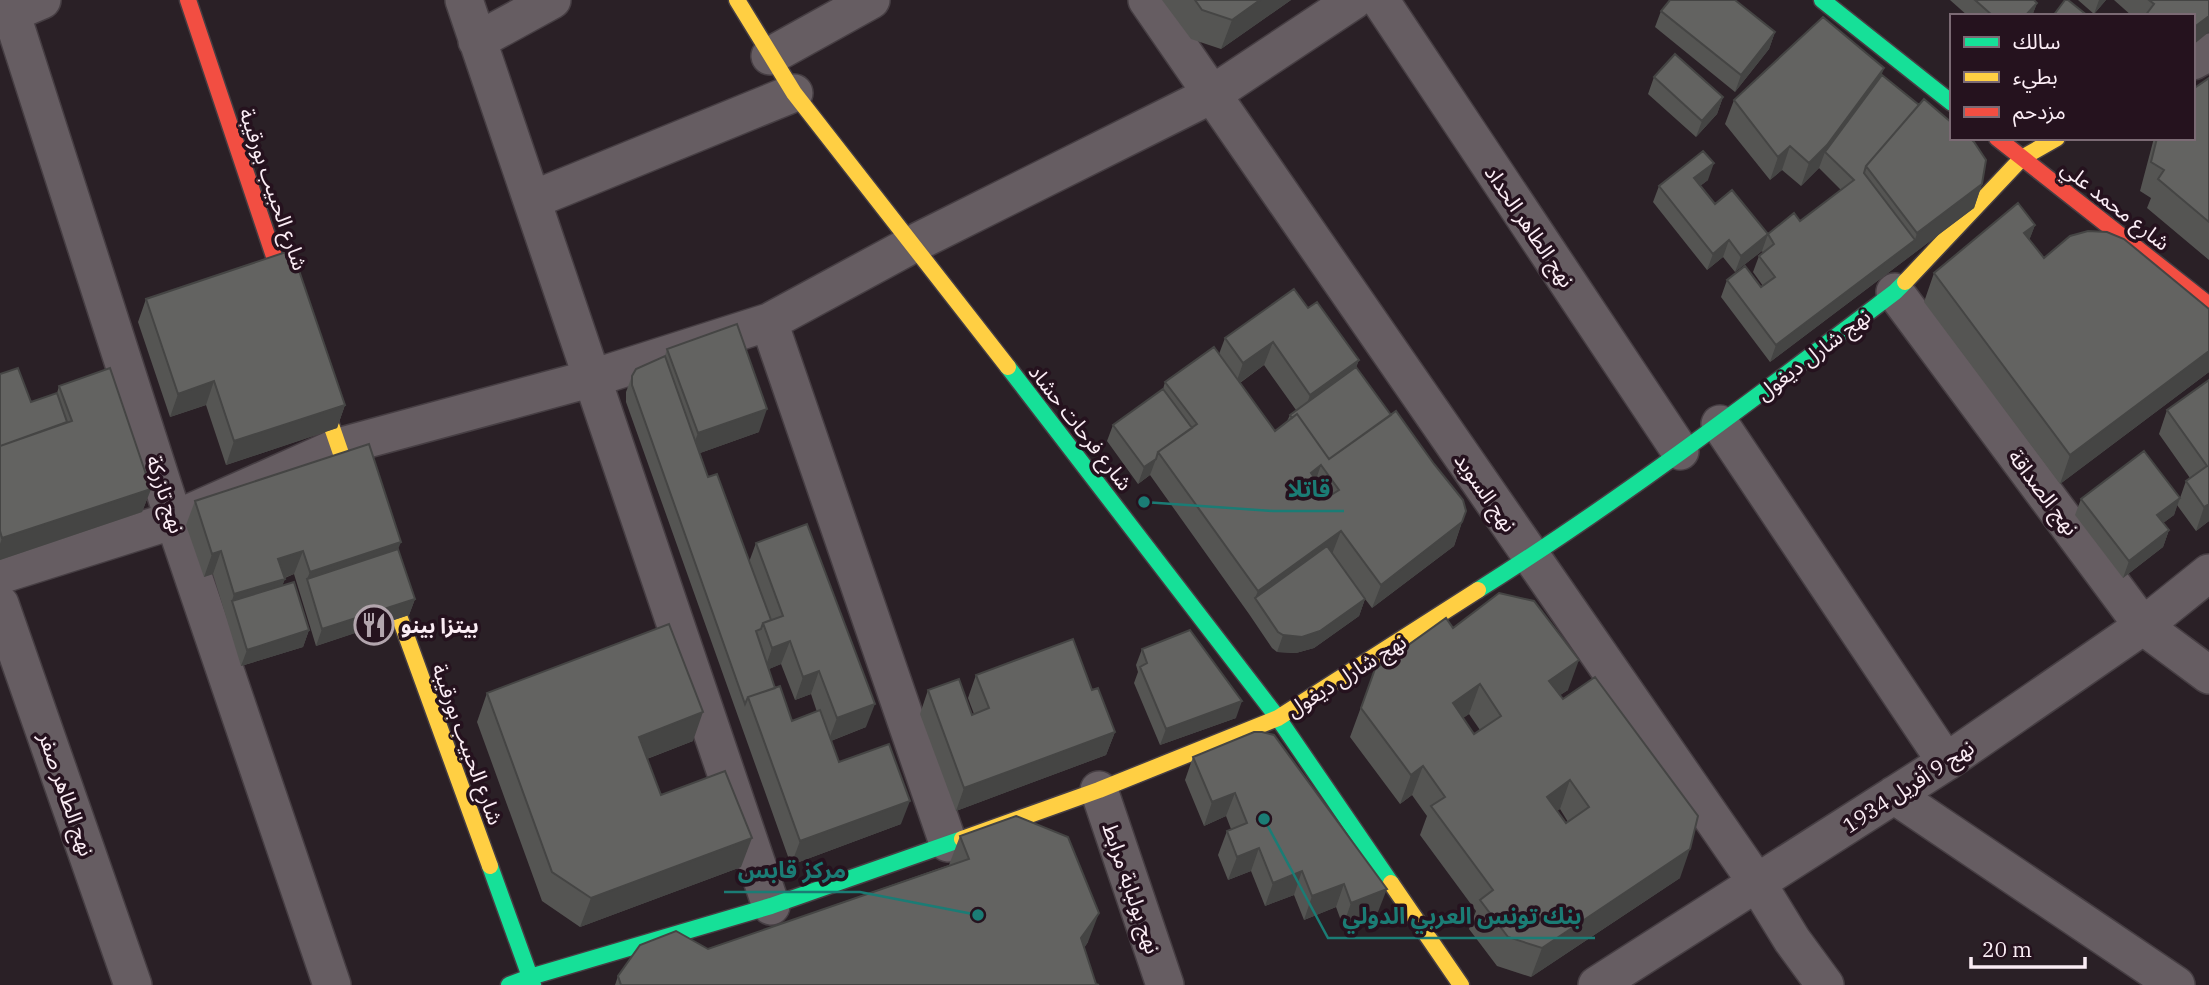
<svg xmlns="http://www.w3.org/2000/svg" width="2209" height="985" font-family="'IBM Plex Serif','Noto Sans Arabic',serif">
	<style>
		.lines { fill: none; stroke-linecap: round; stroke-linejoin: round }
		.street-casing { stroke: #463e43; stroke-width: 40 }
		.fast-casing { stroke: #463e43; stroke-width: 19 }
		.slow-casing { stroke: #463e43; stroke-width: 19 }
		.jam-casing { stroke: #463e43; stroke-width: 19 }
		.street { stroke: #665d62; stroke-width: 37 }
		.fast { stroke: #16e098; stroke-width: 16 }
		.slow { stroke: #ffcf43; stroke-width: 16 }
		.jam { stroke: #f24e42; stroke-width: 16 }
		.wall { fill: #555553; fill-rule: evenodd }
		.shaded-wall { fill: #454544 }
		.building { fill: #636361; stroke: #454544; stroke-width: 2; fill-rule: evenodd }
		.labels { text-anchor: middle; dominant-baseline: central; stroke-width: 7; stroke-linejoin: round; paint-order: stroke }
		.street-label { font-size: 21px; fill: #fbedf5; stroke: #25121e }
		.poi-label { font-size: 21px; font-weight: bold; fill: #fbedf5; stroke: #25121e; text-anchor: start }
		.leader { fill: none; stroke: #1b7c75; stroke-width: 2.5 }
		.callout-dot { fill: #1b7c75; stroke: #25121e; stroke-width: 2.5 }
		.callout-label { font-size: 23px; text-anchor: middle; font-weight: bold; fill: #1b7c75; stroke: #25121e; stroke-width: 7; stroke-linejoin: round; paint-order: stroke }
	</style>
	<rect width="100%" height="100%" fill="#2a2026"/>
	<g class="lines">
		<g class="street-casing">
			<path id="street" d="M7 0 174 520 332 985
				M464 0 771 906
				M1147 0 1757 883 1792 940 1825 985
				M1380 0 1680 451
				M0 18 42 0
				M477 41 552 0
				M770 56 871 0
				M2193 61 2209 52
				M532 200 794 93
				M1895 292 2143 626 2209 675
				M769 322 948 843
				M1720 424 1946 762
				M0 575 174 520 338 447 593 378 769 322 913 244 1211 95 1354 0
				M0 604 133 985
				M1099 790 1165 985
				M1894 795 2176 985
				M1597 985 1946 762 2143 626 2209 573"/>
		</g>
		<g class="fast-casing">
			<path id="fast" d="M1822 0 1952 103
				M1008 367 1278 718 1391 883
				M1478 590C1623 499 1759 395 1895 292L1905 282
				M490 866 533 985
				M509 985 530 977 771 906 962 839"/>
		</g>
		<g class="slow-casing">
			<path id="slow" d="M737 0 794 93 1008 367
				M1905 282 2022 158 2057 138
				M316 381 358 503
				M382 569 490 866
				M962 839 1099 790 1278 718 1478 590
				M1391 883 1461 985"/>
		</g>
		<g class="jam-casing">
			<path id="jam" d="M188 0 290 304
				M1997 138 2209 305"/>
		</g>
		<use href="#street" class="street"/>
		<use href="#fast" class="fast"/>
		<use href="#slow" class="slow"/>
		<use href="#jam" class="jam"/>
	</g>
	<path class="wall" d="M1162 0H1291L1221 49 1191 39Z
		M1950 0H2034L2037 3 2032 16H1968Z
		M2078 0H2106L2094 14Z
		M2114 0H2209L2193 16H2132Z
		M1661 11 1775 32 1769 49 1735 92 1655 27Z
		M1881 75 1982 184 1974 208 1770 362 1721 297 1727 280 1761 287 1763 286 1753 272 1759 256 1763 253 1762 251 1735 272 1723 257 1707 270 1653 202 1659 186 1708 180 1700 186 1715 204 1768 234 1800 221 1841 190 1819 168 1801 186 1782 170 1770 180 1725 124 1734 100Z
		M1654 77 1723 97 1717 114 1696 137 1648 94Z
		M2209 78V260L2147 208 2151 198 2140 191 2154 138H2193Z
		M2035 225 2029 240 2044 258 2209 309V372L2060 484 1924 302 1934 273Z
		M146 299 345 405 337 428 226 465 206 405 170 417 138 322Z
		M1308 308 1359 360 1356 367 1462 522 1454 546 1372 608 1349 578 1365 599 1359 616 1314 648 1296 653 1277 652 1272 648 1249 614 1150 475 1138 484 1107 441 1113 425 1163 389 1165 382 1219 354 1225 338ZM1264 365 1296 410 1290 415 1287 421 1275 431 1240 383Z
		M667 349 759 432 700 453 708 477 749 562 756 543 866 727 831 741 839 762 901 824 791 865 626 402V392L632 376 665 356ZM781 664 795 700 811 694 817 712 792 721 775 688 769 669Z
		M0 374 31 402 57 393 59 386 151 489 142 512 0 560Z
		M2209 380V521L2196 531 2177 505 2174 515 2163 523 2169 530 2163 547 2123 578 2075 515 2081 499 2180 498 2186 481 2190 478 2159 434 2167 410Z
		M195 501 398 549 415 599 409 615 316 646 294 574 285 578 282 586 309 630 303 647 241 666 213 574 204 577 186 525Z
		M1453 628 1568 690 1560 695 1680 878 1531 977 1497 966 1469 929 1476 911 1420 835 1427 816 1412 795 1400 804 1350 737 1375 669ZM1469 714 1480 730 1474 734 1463 718ZM1560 809 1568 822 1566 823 1557 811Z
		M1142 649 1236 718 1160 745 1134 683 1138 672 1136 665Z
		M976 675 1115 732 1106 755 956 811 920 714 928 690 972 715 974 714 968 698Z
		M487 693 693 741 647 759 661 795 741 867 580 927 542 901 477 722Z
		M1193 757 1378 912 1343 926 1336 907 1304 920 1294 895 1265 906 1251 871 1228 880 1218 855 1227 831 1231 829 1226 816 1204 826 1185 780Z
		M960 836 1088 942 1084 948 1096 984 1099 985H615L618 976 708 949 949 865Z"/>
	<path class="shaded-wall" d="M1260 0H1291L1221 49 1232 20Z
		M2099 0H2106L2094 14Z
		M2037 3 2032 16H2025Z
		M2209 16V32L2193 45V28Z
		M1775 32 1769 49 1735 92 1741 75Z
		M1884 68 1876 91 1825 152 1819 168 1801 186 1809 163Z
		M1723 97 1717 114 1696 137 1702 121Z
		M1790 146 1782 170 1770 180 1778 157Z
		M1714 163 1708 180 1688 195 1694 178Z
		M1982 184 1974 208 1770 362 1776 345 1915 240 1917 233Z
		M2035 225 2024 254V233Z
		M1768 234 1762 251 1735 272 1741 256Z
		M1729 240 1723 257 1707 270 1713 254Z
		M1273 342 1264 365 1235 386 1243 363Z
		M2209 351V372L2060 484 2070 455Z
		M1359 360 1350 383 1302 418 1310 395Z
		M214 381 206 405 170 417 178 394Z
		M345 405 337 428 226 465 234 441Z
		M767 409 759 432 689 457 698 433Z
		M1156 459 1150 475 1138 484 1144 467Z
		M1321 465 1313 488 1311 473Z
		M151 489 142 512 0 560V544L2 538Z
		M2180 498 2174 515 2151 532 2157 515Z
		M2209 504V521L2196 531 2204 507Z
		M1462 522 1454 546 1372 608 1381 585Z
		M2169 530 2163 547 2123 578 2129 561Z
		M1341 531 1332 554 1255 598 1258 591Z
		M401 542 392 565 307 579 310 572Z
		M221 551 213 574 204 577 212 554Z
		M303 551 294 574 269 583 278 559Z
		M285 579 276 602 232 601 234 594Z
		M415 599 409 615 316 646 322 629Z
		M1365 599 1359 616 1314 648 1296 653 1277 652 1283 635Z
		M309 630 303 647 241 666 247 650Z
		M790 641 781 664 764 671 772 648Z
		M1579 660 1568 690 1538 710 1549 681Z
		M819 671 811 694 795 700 803 677Z
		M1480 684 1469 714 1442 732 1453 703Z
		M1242 701 1236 718 1160 745 1166 729Z
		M875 704 866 727 828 742 837 718Z
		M703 712 693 741 628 766 639 737Z
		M1115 732 1106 755 956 811 964 788Z
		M1423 766 1412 795 1400 804 1411 775Z
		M1570 780 1560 809 1536 826 1547 797Z
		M1235 793 1226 816 1204 826 1212 802Z
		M910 801 901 824 791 865 800 841Z
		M752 838 741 867 580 927 591 898Z
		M1259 848 1251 871 1228 880 1237 857Z
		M1690 849 1680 878 1531 977 1542 948Z
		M1302 871 1294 895 1265 906 1273 883Z
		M1344 884 1336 907 1304 920 1312 896Z
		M1387 889 1378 912 1343 926 1351 903Z
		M1099 913 1088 942 1070 968 1081 938Z"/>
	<path class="building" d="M1195 0H1260L1232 20 1202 10Z
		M1670 0H1735L1775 32 1741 75 1661 11Z
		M1975 0H2034L2037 3 2025 16H1993Z
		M2065 0H2068L2088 16H2053Z
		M2149 0H2209V16L2193 28V16H2145L2154 4Z
		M1823 17 1884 68 1827 145 1809 163 1790 146 1778 157 1734 100Z
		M1675 54 1723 97 1702 121 1654 77Z
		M1882 75 1919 105 1866 166 1864 173 1915 240 1776 345 1727 280 1745 266 1761 287 1775 277 1759 256 1774 244 1768 234 1794 213 1800 221 1854 180 1825 152Z
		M2209 78V222L2158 179 2164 170 2151 162 2157 138H2193V89Z
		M1924 99 1952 123V138H1970L1974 142 1986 160 1982 184 1917 233 1866 166Z
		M1703 151 1714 163 1694 178 1715 204 1732 190 1768 234 1741 256 1729 240 1713 254 1659 186Z
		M2018 203 2035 225 2024 233 2044 258 2070 236 2088 231 2107 232 2124 239 2209 309V351L2070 455 1934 273Z
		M292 250 345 405 234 441 214 381 178 394 146 299Z
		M1294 289 1308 308 1317 302 1359 360 1310 395 1273 342 1243 363 1225 338Z
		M737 324 767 409 698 433 667 349Z
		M1214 347 1275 431 1297 414 1329 459 1396 411 1434 464 1463 500 1466 511 1462 522 1381 585 1341 531 1258 591 1158 452 1197 424 1165 382ZM1321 465 1339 490 1328 497 1311 473Z
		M665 356 708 477 717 474 771 620 763 623 761 629 756 631 775 688 748 697 745 704 632 385V376L636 369Z
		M1356 367 1391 415 1329 459 1297 414 1292 418 1290 415Z
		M18 368 31 402 57 393 67 422 0 446V374Z
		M110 368 151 489 2 538 0 531V446L72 421 59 386Z
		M2209 380V504L2204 507 2186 481 2207 466 2167 410Z
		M1163 389 1192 428 1158 452 1156 459 1144 467 1113 425Z
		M369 444 401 542 310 572 303 551 278 559 285 579 234 594 221 551 212 554 195 501Z
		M2144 451 2180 498 2157 515 2169 530 2129 561 2081 499Z
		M807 524 875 704 837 718 819 671 803 677 790 641 772 648 763 623 783 616 756 543Z
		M1327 546 1365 599 1320 631 1302 637 1283 635 1278 632 1255 598Z
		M398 549 415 599 322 629 307 579Z
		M294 582 309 630 247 650 232 601Z
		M1499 593 1534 601 1579 660 1549 681 1563 699 1595 677 1698 816 1690 849 1542 948 1508 937 1480 900 1493 890 1431 806 1445 797 1423 766 1411 775 1361 708 1375 669 1446 618 1453 628ZM1480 684 1501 716 1474 734 1453 703ZM1570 780 1589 807 1566 823 1547 797Z
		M669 624 703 712 639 737 661 795 725 771 752 838 591 898 552 872 487 693Z
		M1190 630 1242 701 1166 729 1140 667 1147 663 1142 649Z
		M1073 639 1092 690 1098 688 1115 732 964 788 928 690 959 679 972 715 989 708 976 675Z
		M780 686 792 721 820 710 839 762 889 744 910 801 800 841 748 697Z
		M1254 732H1262L1274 735 1387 889 1351 903 1344 884 1312 896 1302 871 1273 883 1259 848 1237 857 1227 831 1247 823 1235 793 1212 802 1193 757Z
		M1016 816 1068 837 1099 913 1081 938 1096 984 1099 985H621L618 976 640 945 676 931 708 949 969 859 960 836Z"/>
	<defs>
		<g id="restaurant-ring" transform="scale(2.0125)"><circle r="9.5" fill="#25121e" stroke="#b2a5ad" stroke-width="1.5"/><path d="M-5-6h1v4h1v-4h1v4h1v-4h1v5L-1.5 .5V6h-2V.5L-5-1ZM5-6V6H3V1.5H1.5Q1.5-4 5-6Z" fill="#b2a5ad"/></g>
	</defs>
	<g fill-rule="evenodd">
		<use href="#restaurant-ring" x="374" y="625"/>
	</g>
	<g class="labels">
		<g class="street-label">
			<text transform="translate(274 189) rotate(71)">شارع الحبيب بورقيبة</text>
			<text transform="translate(2116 205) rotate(38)">شارع محمد علي</text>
			<text transform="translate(1530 226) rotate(56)">نهج الطاهر الحداد</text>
			<text transform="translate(1813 354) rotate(-37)">نهج شارل ديغول</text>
			<text transform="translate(1081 427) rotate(52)">شارع فرحات حشاد</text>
			<text transform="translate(1486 492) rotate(55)">نهج السويد</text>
			<text transform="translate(2044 492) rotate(53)">نهج الصداقة</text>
			<text transform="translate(166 494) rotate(72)">نهج تازركة</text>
			<text transform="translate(1346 675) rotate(-32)">نهج شارل ديغول</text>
			<text transform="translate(468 744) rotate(70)">شارع الحبيب بورقيبة</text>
			<text transform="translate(1908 786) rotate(-33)">نهج 9 أفريل 1934</text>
			<text transform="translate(67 794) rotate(71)">نهج الطاهر صفر</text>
			<text transform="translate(1132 888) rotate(71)">نهج بولبابة مرابط</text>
		</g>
		<g class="poi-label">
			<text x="401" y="625">بيتزا بينو</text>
		</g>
	</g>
	<path class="leader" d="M1144 502L1273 511H1344M978 915L860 892H724M1264 819L1328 938H1595"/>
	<g class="callout-dot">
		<circle cx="1144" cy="502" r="7"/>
		<circle cx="978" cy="915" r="7"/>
		<circle cx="1264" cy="819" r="7"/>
	</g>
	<g class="callout-label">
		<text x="1309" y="497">قاتلا</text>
		<text x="792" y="878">مركز قابس</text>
		<text x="1462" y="924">بنك تونس العربي الدولي</text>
	</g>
	<rect x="1950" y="14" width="245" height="126" fill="#25121e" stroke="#7b6a74" stroke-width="2"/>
	<rect x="1964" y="37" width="35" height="10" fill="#16e098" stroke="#7b6a74" stroke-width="2"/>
	<text x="2013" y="49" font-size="21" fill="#fbedf5">سالك</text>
	<rect x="1964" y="72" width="35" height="10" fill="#ffcf43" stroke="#7b6a74" stroke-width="2"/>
	<text x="2013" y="84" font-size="21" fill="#fbedf5">بطيء</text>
	<rect x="1964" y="107" width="35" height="10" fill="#f24e42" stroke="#7b6a74" stroke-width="2"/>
	<text x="2013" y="119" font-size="21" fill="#fbedf5">مزدحم</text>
	<path d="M1971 957v10h114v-10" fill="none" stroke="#fbedf5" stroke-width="3.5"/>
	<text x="1982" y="957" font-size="21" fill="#fbedf5" stroke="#25121e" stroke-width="5" paint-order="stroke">20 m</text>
</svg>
